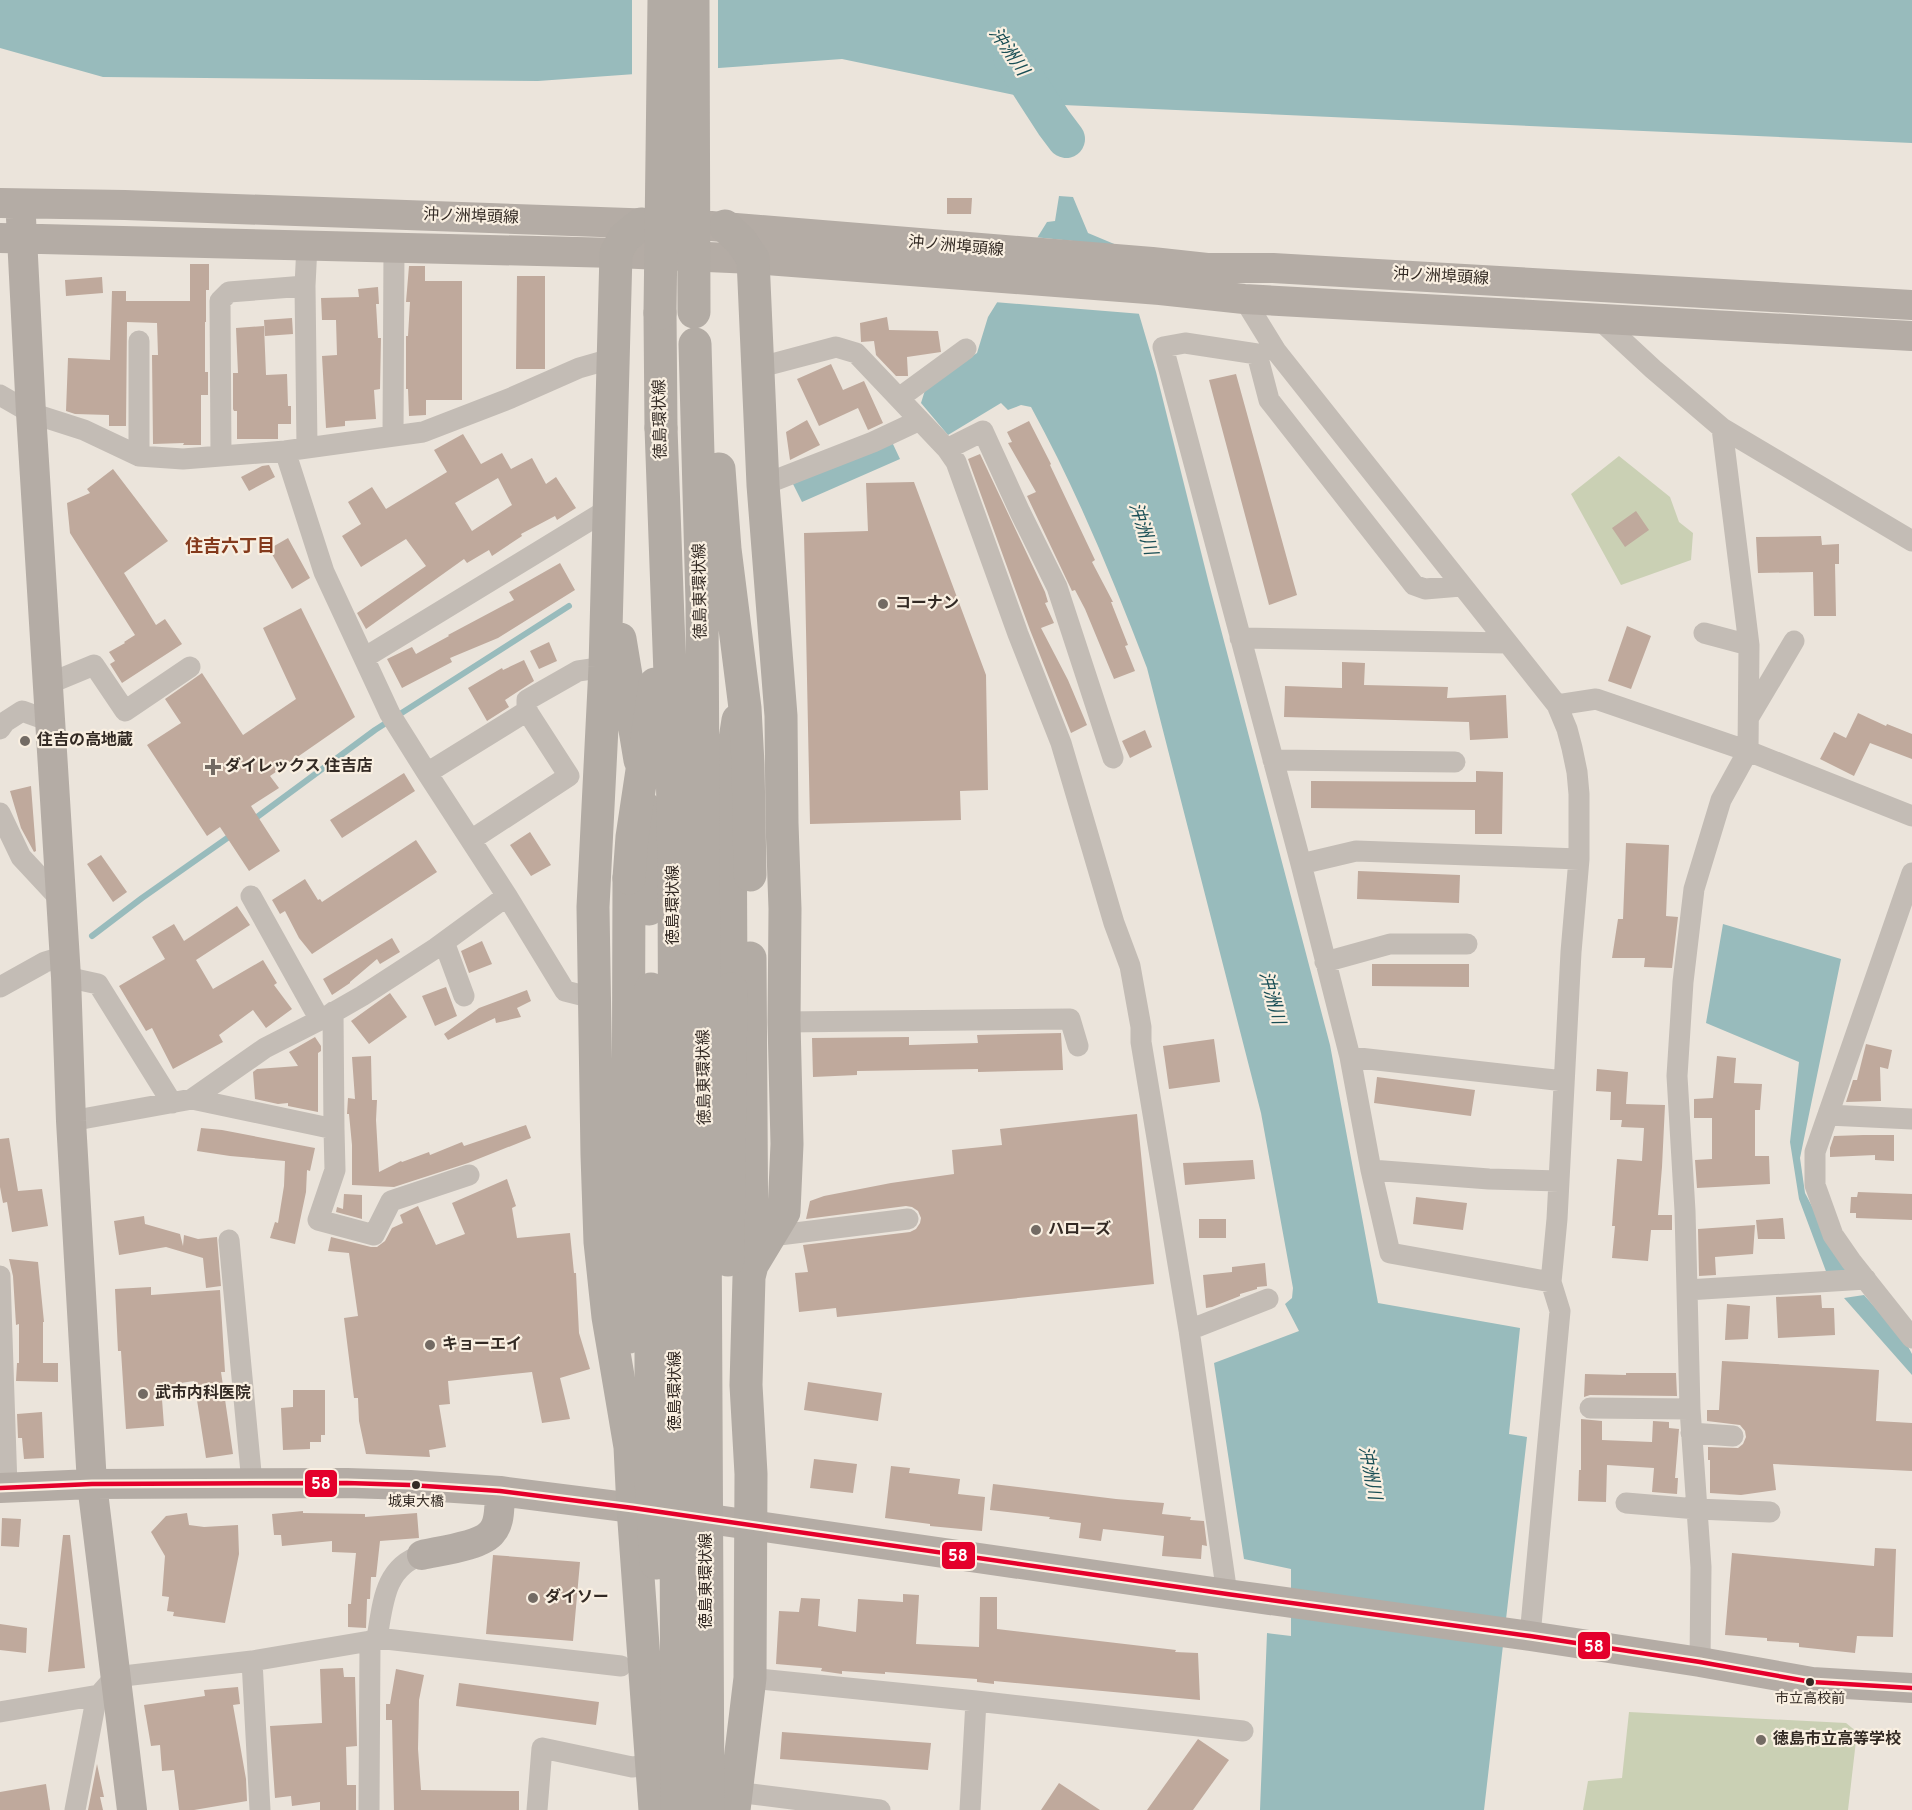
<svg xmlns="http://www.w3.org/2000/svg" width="1912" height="1810" font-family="Overpass,'Noto Sans JP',sans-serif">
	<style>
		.green { fill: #cad0b4 }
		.water { fill: #98bbbc }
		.pier { fill: #ebe4db }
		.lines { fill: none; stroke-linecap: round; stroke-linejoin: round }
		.stream { stroke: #98bbbc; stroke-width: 6 }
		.river { stroke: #98bbbc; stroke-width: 38 }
		.building { fill: #bfa99c; fill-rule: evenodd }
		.street { stroke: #c3bcb5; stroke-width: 21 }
		.secondary { stroke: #b4aca5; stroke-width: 30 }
		.primary { stroke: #b2aba4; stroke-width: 33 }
		.primary-bridge { stroke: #b2aba4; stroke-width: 33 }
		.bus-1-casing { stroke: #f9efe1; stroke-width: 9 }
		.bus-1 { stroke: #e4002b; stroke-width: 4.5 }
		.poi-dot { fill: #736b64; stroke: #f9efe1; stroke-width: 2 }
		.bus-dot { fill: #332a24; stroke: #f9efe1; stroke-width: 2 }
		.labels { text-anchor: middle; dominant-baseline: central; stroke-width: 4.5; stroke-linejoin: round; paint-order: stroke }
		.bus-label { font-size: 14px; fill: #332a24; stroke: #f9efe1 }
		.street-label { font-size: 16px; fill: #332a24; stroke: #f9efe1 }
		.poi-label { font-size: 16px; font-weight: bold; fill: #332a24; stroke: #f9efe1; text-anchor: start }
		.water-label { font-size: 18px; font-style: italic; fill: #194e55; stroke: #f9efe1 }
		.neighbourhood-label { font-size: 18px; font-weight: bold; fill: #843a1c; stroke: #f9efe1 }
		.line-badge { stroke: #f9efe1; stroke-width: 2 }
		.badge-label { font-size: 16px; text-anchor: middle; font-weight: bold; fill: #fff }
	</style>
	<rect width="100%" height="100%" fill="#ebe4db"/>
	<path class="green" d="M1619 456 1670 497 1679 522 1693 533 1691 560 1621 585 1571 494Z
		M1629 1712 1846 1723 1857 1732 1848 1810H1583L1588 1781 1622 1778Z"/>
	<path class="water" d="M0 0H1912V143L1063 105 842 59 538 81 103 77 0 48Z
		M1059 196 1073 197 1088 233 1119 246 1156 372 1209 584 1330 1045 1378 1303 1520 1328 1509 1434 1527 1437 1484 1810H1260L1267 1633 1291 1636V1569L1244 1559 1214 1363 1299 1331 1285 1304 1292 1298 1293 1288 1261 1113 1147 668C1113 579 1077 491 1031 407L1021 405 1008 410 1001 403 948 435 921 403 926 387 977 353 988 317 1047 222 1055 221Z
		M892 442 900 459 802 502 793 484Z
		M1723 924 1841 959 1800 1158 1805 1193 1827 1235 1849 1271 1827 1274 1799 1199 1790 1142 1799 1062 1706 1023Z
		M1864 1295 1905 1341 1912 1354V1375L1844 1298Z"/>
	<path class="pier" d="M632 0H718V71L632 77Z
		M1034 237 1122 246 1142 314 994 302Z"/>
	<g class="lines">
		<path class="stream" d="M253 820 375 730 569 606
			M92 936 142 898 233 834"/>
		<path class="river" d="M1012 58 1054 123 1066 139"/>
	</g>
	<path class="building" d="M947 198H972L971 214H947Z
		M190 264H209V290H206V322H205V372H208V395H201V445H183L184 443 153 444 152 355H158L157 323 127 322 126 426H109V415L75 414 66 411 68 358 110 360 112 291H126V301H190Z
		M409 266H425V281H462V400H426V415L409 416 408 389H406V336H408L410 302H406Z
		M517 276H545V369H516Z
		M102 277 103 293 66 296 65 280Z
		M378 287 379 304H376L378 338H381L380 389 374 390 376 419 345 421V426L326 428 322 356 337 355 336 320H322L321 298 359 297 358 289Z
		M887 317 889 330 938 331 941 352 907 357 908 376H896L876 355 874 341 861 342 860 323Z
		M292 318 293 334 265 336 264 320Z
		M264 326 266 375 287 374 288 406H291V424H278V439H237V411H234L233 409V373H238L236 328Z
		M831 364 843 390 864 381 883 423 868 430 858 408 819 426 797 379Z
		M1236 374 1297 595 1269 605 1209 380Z
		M807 420 820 445 790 460 786 432Z
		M1029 421 1051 464 1050 465 1095 560 1092 562 1113 602H1111L1128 645 1125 646 1135 671 1114 679 1085 609 1075 590 1072 591 1027 496 1036 492 1008 443 1012 442 1007 432Z
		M463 434 481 464 502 453 511 469 532 458 546 484 556 477 576 508 557 520 555 516 521 534 522 536 492 556 489 550 467 563 464 559 366 629 357 613 426 566 406 539 361 567 342 536 361 524 348 502 372 487 386 509 447 472 434 450ZM498 478 512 505 472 531 455 503Z
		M980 454 1045 592 1048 602 1045 603 1054 623 1041 628 1068 680 1087 725 1071 733 1030 630 968 459Z
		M269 465 275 477 249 491 241 477 262 466Z
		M113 469 168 541 124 573 156 625 165 619 182 644 122 683 110 664 115 661 109 652 125 643 124 642 135 635 70 533 67 503 90 493 87 489Z
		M914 482 986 675 988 790 960 791 961 820 810 824 804 533 868 531 866 483Z
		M1636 511 1649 530 1625 547 1612 528Z
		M1821 536 1822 545 1839 544V564H1835L1836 616H1814L1813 572 1758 573 1756 537Z
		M288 538 310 578 292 589 269 549Z
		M560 563 575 590 498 638 450 658 452 662 402 688 387 659 412 647 416 654 449 636 448 635 514 600 509 592Z
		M301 608 355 717 270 776 279 788 251 806 280 851 249 871 220 827 207 836 147 745 181 723 165 699 202 673 243 735 296 699 263 628Z
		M1627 626 1651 636 1631 689 1608 681Z
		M549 642 557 661 539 669 530 651Z
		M524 660 534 681 505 700 509 707 487 721 468 688 502 668 503 670Z
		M1342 662 1365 663 1364 685 1448 687 1447 698 1506 695 1508 738 1470 740 1469 722 1284 717 1285 686 1342 688Z
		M1858 713 1886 726 1887 724 1912 734V759L1870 743 1854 776 1820 759 1834 732 1846 738Z
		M1145 730 1152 747 1130 758 1122 741Z
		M1476 771 1503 772 1502 834H1475V810L1311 808V781L1476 782Z
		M404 773 415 791 342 838 330 820Z
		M31 786 36 851 34 852 21 828 10 791Z
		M530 832 551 865 531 876 510 845Z
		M416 840 437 872 312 954 299 938 285 911 280 914 272 900 305 879 318 900 320 899 322 902Z
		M1626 843 1669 845 1666 916 1678 917 1672 968 1644 967 1645 958H1612L1618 919H1623Z
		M101 855 127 892 113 902 87 864Z
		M1358 871 1460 875 1459 903 1357 899Z
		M237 906 250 925 196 960 213 989 263 960 277 983 274 985 292 1009 266 1028 253 1010 219 1035 223 1042 173 1069 152 1028 146 1031 119 986 165 959 152 937 174 924 184 941Z
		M392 938 400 952 380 964 377 959 350 982V983L332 995 323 979Z
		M482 941 492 964 469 973 461 951Z
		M1372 964H1469V987L1372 986Z
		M446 987 457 1016 435 1026 422 996Z
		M527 990 531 1001 517 1008 521 1017 496 1023 495 1018 448 1040 444 1034 479 1008Z
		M390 993 407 1017 369 1044 351 1021Z
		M1061 1033 1063 1070 978 1072V1069L857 1071V1075L813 1077 812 1038 909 1037V1045L978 1043 977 1035Z
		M315 1037 321 1046V1051L318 1053V1112L288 1106V1103L278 1104 255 1099 253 1072 257 1069 298 1066 289 1052Z
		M1214 1039 1220 1082 1169 1089 1163 1046Z
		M1866 1044 1892 1050 1888 1069 1880 1067 1881 1101 1846 1102 1853 1080H1857Z
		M371 1056 372 1100H377L376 1120 379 1172 401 1161 402 1162 429 1152 430 1155 462 1142 464 1146 526 1125 531 1138 468 1163 394 1187 352 1185V1145L349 1114H347L348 1098 355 1099 352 1057Z
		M1717 1056 1736 1058 1734 1083 1762 1084 1760 1110H1755V1156H1769L1770 1184 1697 1188 1695 1160 1712 1159V1118H1694V1099L1713 1098Z
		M1597 1069 1628 1072 1626 1104 1665 1105 1662 1167 1658 1215H1672V1230H1651L1648 1261 1612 1258 1615 1226H1612L1617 1159 1642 1161 1644 1128 1621 1127 1622 1120H1610L1611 1092 1596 1091Z
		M1377 1077 1475 1090 1471 1116 1374 1103Z
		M1137 1114 1154 1284 837 1317 836 1308 799 1312 795 1273 808 1272 803 1245 910 1232 916 1229 920 1223 921 1218 918 1211 912 1207 906 1206 806 1219 810 1201 824 1196 891 1183 954 1174 952 1150 1002 1145 1000 1129Z
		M201 1128 222 1130 315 1148 310 1171 307 1170 306 1192 295 1244 270 1238 275 1222 278 1223 284 1186 285 1161 230 1156 197 1151Z
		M1863 1135H1894V1161L1875 1160V1155L1830 1157V1148L1834 1136Z
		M9 1138 18 1191 42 1189 48 1226 12 1232 7 1202 3 1203 0 1187V1139Z
		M1253 1160 1255 1179 1185 1185 1183 1163Z
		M507 1179 516 1206 512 1208 517 1238 570 1233 574 1273H576L579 1333 590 1369 560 1378 570 1419 542 1423 532 1372 448 1381 450 1404 439 1405 446 1447 429 1450 430 1457 366 1454 359 1421 358 1398H354L344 1318 358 1316 349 1253 328 1251 331 1237 371 1247H377L385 1241 392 1228 403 1223 400 1215 418 1206 436 1245 465 1234 452 1203Z
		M1858 1192 1912 1194V1220L1856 1218V1213H1850L1851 1197H1857Z
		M344 1194 362 1195V1219L336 1212 337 1207 343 1209Z
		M1416 1197 1467 1203 1463 1230 1413 1224Z
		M144 1216 145 1224 180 1234 183 1246 184 1235 198 1239 217 1237 221 1286 206 1288 203 1258 166 1247 119 1255 114 1221Z
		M1783 1218 1785 1239H1758L1756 1220Z
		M1199 1219H1226V1238H1199Z
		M1755 1225 1753 1254 1715 1257 1716 1275 1699 1276 1698 1229Z
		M9 1259 38 1262 44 1322H43V1363H58V1382L16 1381 17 1363H19V1324L16 1325 13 1276Z
		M1265 1263 1267 1286 1257 1287V1289L1240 1294V1296L1212 1307 1206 1308 1203 1275 1232 1272V1267Z
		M151 1287V1295L220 1290 225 1372H221L233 1454 206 1458 194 1381 161 1386 164 1426 126 1429 121 1351H118L115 1289Z
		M1821 1295 1822 1308H1834L1835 1335 1778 1338 1776 1297Z
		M1727 1304 1750 1306 1748 1339 1725 1340Z
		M1722 1361 1879 1370 1876 1421 1912 1423V1471L1773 1464 1776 1490 1741 1495 1710 1493V1460H1708V1447L1738 1448 1743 1444 1746 1437 1745 1431 1740 1425 1707 1421V1410H1719Z
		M1626 1373H1676L1677 1396 1590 1395 1584 1397 1585 1374 1626 1375Z
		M808 1382 882 1393 878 1421 804 1410Z
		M293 1390H325V1435H321V1442H310V1449L283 1450 281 1408 293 1407Z
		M42 1412 44 1458 24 1459 22 1438H18L17 1414Z
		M1581 1419 1602 1421V1440L1652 1442 1653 1421 1669 1422V1428L1679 1429 1675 1478H1678L1677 1494 1652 1492 1654 1468 1607 1465 1606 1502 1578 1501 1579 1470H1581Z
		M814 1459 857 1464 853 1493 810 1488Z
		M891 1466 910 1468 909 1473 960 1479 958 1494 985 1497 982 1531 930 1526V1524L885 1518Z
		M993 1484 1116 1499 1164 1503 1162 1514 1191 1517 1190 1520 1204 1521 1207 1546 1202 1545 1201 1559 1162 1556 1164 1536 1103 1529 1101 1541 1079 1538 1081 1523 1049 1519 1050 1517 990 1510Z
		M303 1511V1513L365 1514V1517L417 1513 419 1538 380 1541 376 1577H371L370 1599H367L366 1628 348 1627V1604H351L356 1553 332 1552V1541L282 1546 281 1535H274L272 1514Z
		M187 1513 189 1525 204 1527 238 1525 239 1554 225 1623 173 1616 174 1612 167 1611 169 1597 162 1596 165 1556 151 1532 166 1516Z
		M2 1518 21 1519 19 1547 1 1546Z
		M63 1535H70L85 1668 48 1672Z
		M1875 1548 1896 1549 1893 1637 1857 1636 1855 1653 1799 1647V1643L1767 1641V1638L1725 1635 1732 1553 1874 1566Z
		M493 1555 580 1562 573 1641 486 1634Z
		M903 1594 919 1595 916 1644 979 1647 980 1597H997V1629L1176 1650 1175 1652 1198 1653 1200 1700 994 1681V1684L977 1682V1679L885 1672V1674L842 1671V1674L821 1671 822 1668 776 1664 779 1611 799 1612 801 1598 820 1599 818 1626 856 1632 858 1599 903 1602Z
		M0 1624 27 1628 26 1653 0 1650Z
		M343 1668 344 1677H355L357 1746 346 1747 347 1785H356V1810H320V1802L292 1806 291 1796 275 1798 270 1726 322 1723 320 1669Z
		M396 1669 424 1675 419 1700 418 1749 421 1790 519 1791V1810H394L392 1720H386V1704H390Z
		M459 1683 599 1702 596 1725 456 1706Z
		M238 1687 240 1704 233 1705 246 1779 247 1801 194 1810H179L174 1770 162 1771 160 1745 151 1746 144 1705 205 1696 204 1690Z
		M782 1732 931 1743 928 1770 780 1759Z
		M1198 1739 1229 1760 1193 1810H1147Z
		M97 1764 104 1797H100L103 1810H88Z
		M1059 1783 1100 1810H1041Z
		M46 1784 50 1810H0V1792Z"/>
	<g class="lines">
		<path class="street" d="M305 286 307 245
			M1237 294 1244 299 1276 351 1557 705 1567 729 1572 748 1577 772 1579 794V859L1571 952 1557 1219 1551 1282 1560 1311 1530 1636
			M1599 319 1653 369 1722 428 1912 541
			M139 341V456
			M757 368 836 347 856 353 947 449 983 431 1020 512 1057 587 1113 758
			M0 395 31 413 84 430 139 456 183 459 285 451 423 432 511 398 579 368 614 358
			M899 398 966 349
			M1722 428 1749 645
			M393 436 394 248
			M947 449 956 462 1018 634 1061 743 1114 923 1130 966 1141 1027V1042L1189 1330 1227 1594
			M285 451 324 572 390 714 427 773 507 896 565 991 593 998
			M221 456 220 301 229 292 305 286 307 447
			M763 485 873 442 920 420
			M1461 586 1425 589 1414 585 1269 400 1257 354 1185 343 1163 347 1301 864 1350 1057 1371 1170 1390 1253 1551 1282
			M1240 638 1506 643
			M364 658 610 508
			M48 684 94 665 125 711 190 667
			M1557 705 1596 699 1748 751 1912 816
			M1749 717 1794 641
			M0 729 5 722 22 711 50 721
			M1273 760 1455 762
			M427 773 527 711
			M0 813 21 857 61 900
			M471 840 569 776 527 711V700L578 671 605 667
			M1301 864 1356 851 1579 859
			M1912 873 1815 1152V1185L1833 1235 1851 1261 1912 1338
			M444 942 464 996
			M1325 962 1390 944H1467
			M66 977 98 984 172 1103
			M0 987 45 962 65 956
			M333 1012 334 1129
			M320 1020 362 996 436 948 507 896
			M784 1022 1070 1019 1078 1046
			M1350 1057 1564 1081
			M192 1099 265 1048 320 1020 251 896
			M1828 1115 1912 1119
			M71 1121 192 1099 334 1129 335 1170 318 1220 374 1235 391 1201 469 1175
			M1371 1170 1489 1179 1559 1181
			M771 1236 908 1219
			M229 1240 252 1483
			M0 1276 7 1487
			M1687 1290 1866 1279
			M1189 1330 1268 1299
			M1590 1408 1690 1409
			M1691 1433 1733 1436
			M1626 1503 1697 1509 1770 1512
			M377 1638 621 1666
			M252 1661 260 1810
			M1700 1662 1701 1567 1690 1409 1685 1211 1677 1076 1683 982 1694 889 1721 800 1748 751 1749 645 1704 633
			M750 1678 976 1701 1243 1731
			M0 1712 99 1695 115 1677 252 1661 370 1641 377 1638C383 1604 384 1567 422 1555
			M736 1792 880 1810
			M75 1810 95 1705 99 1695
			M369 1810 370 1641
			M537 1810 542 1748 632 1767 650 1765
			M970 1810 976 1701"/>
		<path class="secondary" d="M0 203 125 205 657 224
			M21 218 31 413 66 977 71 1121 92 1484 132 1810
			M711 226 1152 262 1207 268H1273L1912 305
			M0 238 616 253 753 259 1160 290 1244 299 1912 336
			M0 1488 92 1484 347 1483 410 1485 500 1491 633 1508 1227 1594 1530 1636 1700 1662 1812 1682 1912 1688
			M422 1555C439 1551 482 1546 492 1532 501 1522 499 1504 500 1491"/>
		<path class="primary" d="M641 224 624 238 616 253 605 667 593 907 597 1155 600 1242 608 1317 630 1447 633 1508 655 1810
			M725 226 741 241 753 259 763 485 781 716 782 823 785 909 784 1022 787 1144 784 1212 752 1265 749 1277 746 1385 751 1474 750 1678 734 1810
			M660 313 661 428
			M620 639 640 760
			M645 808 649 909
			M750 958 752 1265
			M731 989 730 771 738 720
			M629 1337 628 1207 629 878"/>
		<path class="primary-bridge" d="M693 0 694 312
			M660 313 664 0
			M695 344 702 603 708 1810
			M661 428 671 702 674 870 677 1810
			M719 469 725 549 745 708 748 764 750 875
			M629 878 632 837 655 684
			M651 989V1480L656 1563
			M728 1260 731 989"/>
		<g class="bus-1-casing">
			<path id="bus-1" d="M0 1488 92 1484 347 1483 410 1485 500 1491 633 1508 1227 1594 1530 1636 1700 1662 1812 1682 1912 1688"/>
		</g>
		<use href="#bus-1" class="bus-1"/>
	</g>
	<g class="poi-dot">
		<circle cx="883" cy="604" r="6"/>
		<circle cx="25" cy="741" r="6"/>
		<path d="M210 758h6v6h6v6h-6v6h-6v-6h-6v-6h6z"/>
		<circle cx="1036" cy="1230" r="6"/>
		<circle cx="430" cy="1345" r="6"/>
		<circle cx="143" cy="1394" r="6"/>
		<circle cx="533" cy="1598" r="6"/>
		<circle cx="1761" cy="1740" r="6"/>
	</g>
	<g class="bus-dot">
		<circle cx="416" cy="1485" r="5"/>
		<circle cx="1810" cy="1682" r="5"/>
	</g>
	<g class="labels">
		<g class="bus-label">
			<text x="416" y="1502">城東大橋</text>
			<text x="1810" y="1699">市立高校前</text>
		</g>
		<g class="street-label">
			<text transform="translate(471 217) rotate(2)">沖ノ洲埠頭線</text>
			<text transform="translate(956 247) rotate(5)">沖ノ洲埠頭線</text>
			<text transform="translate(1441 277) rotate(3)">沖ノ洲埠頭線</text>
			<text transform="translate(661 419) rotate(-91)">徳島環状線</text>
			<text transform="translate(701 591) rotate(-91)">徳島東環状線</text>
			<text transform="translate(674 905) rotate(-90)">徳島環状線</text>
			<text transform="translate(705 1077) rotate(-91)">徳島東環状線</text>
			<text transform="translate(676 1391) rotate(-90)">徳島環状線</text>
			<text transform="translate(707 1581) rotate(-90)">徳島東環状線</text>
		</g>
		<g class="poi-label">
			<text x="895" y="604">コーナン</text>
			<text x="37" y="741">住吉の高地蔵</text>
			<text x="225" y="767">ダイレックス 住吉店</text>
			<text x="1048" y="1230">ハローズ</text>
			<text x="442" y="1345">キョーエイ</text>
			<text x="155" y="1394">武市内科医院</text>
			<text x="545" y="1598">ダイソー</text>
			<text x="1773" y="1740">徳島市立高等学校</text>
		</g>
		<g class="water-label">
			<text transform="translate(1008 52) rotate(55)">沖洲川</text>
			<text transform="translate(1142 529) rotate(72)">沖洲川</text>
			<text transform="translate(1271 998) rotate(75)">沖洲川</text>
			<text transform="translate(1369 1473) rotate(79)">沖洲川</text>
		</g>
		<g class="neighbourhood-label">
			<text x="230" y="547">住吉六丁目</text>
		</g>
	</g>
	<g class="line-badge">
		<rect x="304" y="1469" width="34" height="29" rx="6" fill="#e4002b"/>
		<rect x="941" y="1541" width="35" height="29" rx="6" fill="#e4002b"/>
		<rect x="1577" y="1631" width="34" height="29" rx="6" fill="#e4002b"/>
	</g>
	<g class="badge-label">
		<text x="321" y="1489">58</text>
		<text x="958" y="1561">58</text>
		<text x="1594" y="1652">58</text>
	</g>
</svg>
